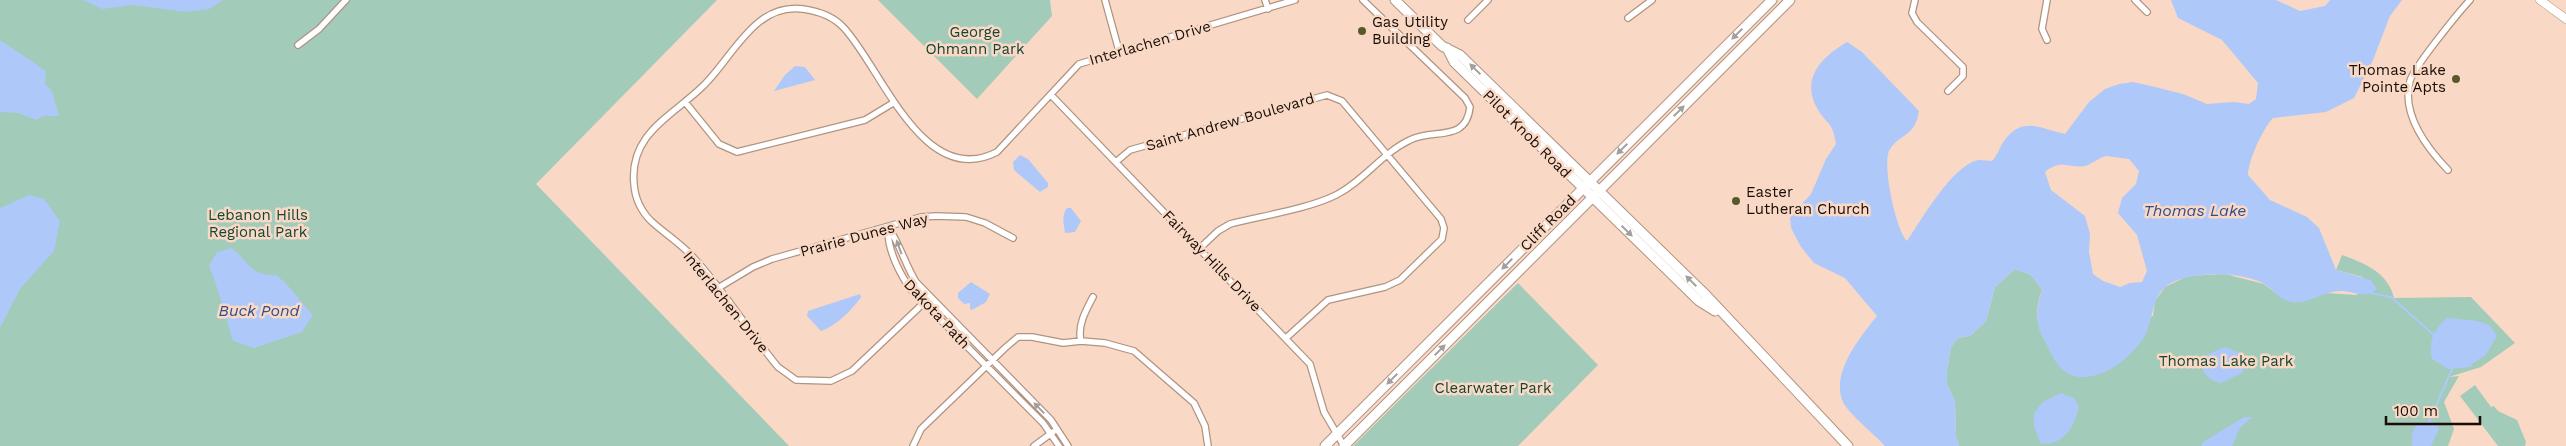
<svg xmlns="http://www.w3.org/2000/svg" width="2566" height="446" font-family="'Work Sans',sans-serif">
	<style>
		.green { fill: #a3cbb9 }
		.water { fill: #adc8f9; fill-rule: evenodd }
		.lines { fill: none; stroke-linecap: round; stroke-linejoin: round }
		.stream { stroke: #adc8f9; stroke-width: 2 }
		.minor-casing { stroke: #b19381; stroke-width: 8 }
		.tertiary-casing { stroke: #b19381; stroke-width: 9 }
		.secondary-casing { stroke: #b19381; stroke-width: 11 }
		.minor { stroke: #fff; stroke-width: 5.5 }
		.tertiary { stroke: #fff; stroke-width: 8 }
		.secondary { stroke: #fff; stroke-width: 9 }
		.oneway { fill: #a39f9c }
		.poi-dot { fill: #575a28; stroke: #f9d9c5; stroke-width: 2 }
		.labels { text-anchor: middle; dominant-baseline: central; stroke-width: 5; stroke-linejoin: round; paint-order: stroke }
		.poi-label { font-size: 15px; fill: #180e07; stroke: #f9d9c5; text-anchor: start }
		.park-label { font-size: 15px; fill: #124532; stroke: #f9d9c5 }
		.street-label { font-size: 15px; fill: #180e07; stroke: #f9d9c5 }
		.water-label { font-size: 16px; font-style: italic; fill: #304e8a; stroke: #f9d9c5 }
	</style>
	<rect width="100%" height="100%" fill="#f9d9c5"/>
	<path class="green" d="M0 0H717L536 184 789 446H0Z
		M878 0H1050L1052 16 977 99Z
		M2342 255C2364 263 2388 272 2394 298L2471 297 2515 343 2481 367 2449 377 2459 376 2444 402 2454 429 2448 446H1959L1956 437 1955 401 1947 384V370L1951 347 1958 338 1970 336 1986 321 1995 287 2015 269 2031 275 2042 290C2034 311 2036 326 2047 344L2153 316 2155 301 2165 287 2188 276 2225 274 2264 284 2277 294 2326 293 2357 295 2363 277 2336 270Z
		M1518 283 1598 365 1518 446H1353Z
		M2475 385 2491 407 2494 406 2498 411 2517 420 2526 442 2525 446H2498L2460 396Z"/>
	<path class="water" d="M83 0H223L209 9 186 12 132 5 102 9Z
		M2171 0H2276L2300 11 2325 6 2330 0H2402L2390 16 2373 60 2354 98 2326 112 2273 118C2263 128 2248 161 2248 175L2270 200 2307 217 2319 228 2336 270 2371 280 2377 289C2364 299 2357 292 2342 291 2323 290 2310 305 2291 302 2281 300 2274 291 2266 285 2250 275 2221 273 2203 275 2191 276 2174 279 2164 288 2152 299 2153 319 2146 333 2135 357 2096 387 2069 374 2054 366 2050 350 2043 337 2034 324 2037 305 2042 290L2031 275 2015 269 1995 287 1986 321 1970 336 1958 338 1951 347 1947 370V384L1955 401 1956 437 1959 446H1885C1876 436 1847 412 1843 402 1830 373 1861 336 1877 316L1845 278 1814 263 1801 247 1791 228 1790 217 1811 194 1826 159 1836 144C1832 119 1827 126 1817 108 1800 78 1823 56 1847 42L1862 52 1919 111C1915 137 1901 133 1890 149 1881 162 1896 231 1907 241 1921 221 1954 162 1980 160 1983 160 1988 161 1992 161 1998 155 1999 148 2004 141 2023 115 2040 129 2065 134L2089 102 2105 89 2119 84 2133 82 2151 86 2183 94 2207 104 2234 102 2249 104 2256 99 2258 83 2222 40 2178 18ZM2106 156 2129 159 2139 171 2136 184 2122 198 2118 213 2137 235 2147 271 2142 282 2130 283 2120 287 2103 281 2093 274 2089 252 2090 234 2085 216 2051 190 2045 172C2062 157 2073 171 2088 165 2094 162 2099 158 2106 156Z
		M0 40 46 71 45 84 52 91 59 116H43L36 120 18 113 0 112Z
		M795 66 805 67 815 80 774 91 785 75Z
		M1020 155 1028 159 1048 183V187L1040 192 1014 170 1013 162Z
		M29 195 44 199 60 221 54 251 20 289 0 328V208Z
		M1067 208H1071L1081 221 1075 232 1065 233C1064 224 1061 216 1067 208Z
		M232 248C249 263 251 276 276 275 291 286 300 302 313 315L302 332 254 348 233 341C225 316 219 290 209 266L217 252Z
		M971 282 990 294 986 302 972 310 970 309V303L964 304 958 298V293Z
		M860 294 861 297C852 310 836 326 821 331L807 316 808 311Z
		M2447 318C2457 319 2483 320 2490 326 2493 328 2495 333 2497 336L2486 355 2473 363 2471 367 2448 369 2432 359C2428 341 2434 329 2447 318Z
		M2225 347 2242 354 2246 367 2242 373 2221 383C2208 380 2203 374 2200 361L2206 355Z
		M2061 393 2074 398 2079 407C2074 427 2065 445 2041 444L2034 427V413L2043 402Z
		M2244 417H2252L2240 428 2232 446H2201L2203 442Z
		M2429 422 2436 423 2439 429 2431 446H2412V433L2417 424Z"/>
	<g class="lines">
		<path class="stream" d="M2370 293 2391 297 2435 336
			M2429 422 2453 367"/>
		<g class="minor-casing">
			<path id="minor" d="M1105 0 1119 51
				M1265 0 1268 9
				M1915 0 1912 13 1917 22 1963 67V76L1948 91
				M2047 0 2042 29 2047 40
				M2135 0 2147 12
				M1628 18 1652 0
				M1468 20 1488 0
				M298 45 319 29 346 0
				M1051 95 1310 364 1324 412 1344 446
				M685 102 719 144 737 152 865 120 893 103
				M1117 161 1130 150 1327 95 1342 101 1441 219 1444 228 1442 239 1400 280 1385 287 1328 300 1286 338
				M2448 170C2427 148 2401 114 2410 81 2413 68 2459 12 2470 0
				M888 227C900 244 905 264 916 282L1051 420 1068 446
				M888 227C887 250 898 271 911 290L1043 423 1059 446
				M1199 249 1218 231 1230 224C1261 216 1308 209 1336 195 1364 181 1382 153 1410 140 1434 128 1466 143 1470 107L1465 98 1363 0
				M718 288 753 267 772 259 921 217 936 216 966 217 985 223 1013 238
				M930 297 852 371 831 381 796 380 778 367C748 331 724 290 692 256 680 243 664 233 651 221 641 211 635 198 634 184 629 134 672 116 702 87 732 59 754 2 803 9 818 11 834 17 844 28 882 69 923 190 997 152L1079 64 1295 0
				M1081 341C1077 326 1086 310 1093 297
				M913 446 921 429 1005 348 1018 337H1032L1063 343 1081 341 1105 343 1134 351 1194 403 1205 426 1208 446
				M1034 446 1053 432"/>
		</g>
		<g class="tertiary-casing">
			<path id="tertiary" d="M2540 0 2566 19"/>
		</g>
		<g class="secondary-casing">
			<path id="secondary" d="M1395 0 1442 46 1460 55 1706 295 1848 446
				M1447 48 1454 62 1699 301 1715 311
				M1325 446 1772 0
				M1344 446 1790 0"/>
		</g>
		<use href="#minor" class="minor"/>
		<use href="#tertiary" class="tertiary"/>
		<use href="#secondary" class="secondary"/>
	</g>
	<defs><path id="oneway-solid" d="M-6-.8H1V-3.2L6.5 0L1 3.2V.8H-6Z" transform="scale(1.25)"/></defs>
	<g class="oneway">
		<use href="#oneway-solid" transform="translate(1737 34) rotate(135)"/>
		<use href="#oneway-solid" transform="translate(1475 69) rotate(-136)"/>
		<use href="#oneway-solid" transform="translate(1679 111) rotate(-45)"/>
		<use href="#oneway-solid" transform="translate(1622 149) rotate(135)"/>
		<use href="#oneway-solid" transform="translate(1627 231) rotate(44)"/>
		<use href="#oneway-solid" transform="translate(899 247) rotate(-110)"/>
		<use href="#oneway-solid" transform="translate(1507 264) rotate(135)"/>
		<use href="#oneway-solid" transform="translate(1691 281) rotate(-135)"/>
		<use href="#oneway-solid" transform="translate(1440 350) rotate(-45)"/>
		<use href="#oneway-solid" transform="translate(1392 379) rotate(135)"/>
		<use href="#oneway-solid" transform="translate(1039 408) rotate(-134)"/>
	</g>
	<g class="poi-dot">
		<circle cx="1362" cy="31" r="5"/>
		<circle cx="2456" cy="79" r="5"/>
		<circle cx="1736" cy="201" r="5"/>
	</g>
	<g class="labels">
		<g class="poi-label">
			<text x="1372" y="22">Gas Utility<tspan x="1372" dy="17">Building</tspan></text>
			<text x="2446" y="70" text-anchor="end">Thomas Lake<tspan x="2446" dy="17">Pointe Apts</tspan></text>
			<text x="1746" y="192">Easter<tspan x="1746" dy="17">Lutheran Church</tspan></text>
		</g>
		<g class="park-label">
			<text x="975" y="32">George<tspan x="975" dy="17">Ohmann Park</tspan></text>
			<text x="258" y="215">Lebanon Hills<tspan x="258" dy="17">Regional Park</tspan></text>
			<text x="2226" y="361">Thomas Lake Park</text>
			<text x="1493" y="388">Clearwater Park</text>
		</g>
		<g class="street-label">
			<text transform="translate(1150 43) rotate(-16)">Interlachen Drive</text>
			<text transform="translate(1230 122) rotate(-16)">Saint Andrew Boulevard</text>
			<text transform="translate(1527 134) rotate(45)">Pilot Knob Road</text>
			<text transform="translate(1548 223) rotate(-45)">Cliff Road</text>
			<text transform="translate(864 235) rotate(-15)">Prairie Dunes Way</text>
			<text transform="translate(1212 261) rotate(46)">Fairway Hills Drive</text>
			<text transform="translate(726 302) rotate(51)">Interlachen Drive</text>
			<text transform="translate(937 314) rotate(47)">Dakota Path</text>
		</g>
		<g class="water-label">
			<text x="2195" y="210">Thomas Lake</text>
			<text x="259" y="310">Buck Pond</text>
		</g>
	</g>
	<path d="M2386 416v8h94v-8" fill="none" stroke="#180e07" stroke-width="2.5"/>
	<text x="2394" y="416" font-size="15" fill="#180e07" stroke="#f9d9c5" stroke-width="4" paint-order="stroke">100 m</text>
</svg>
